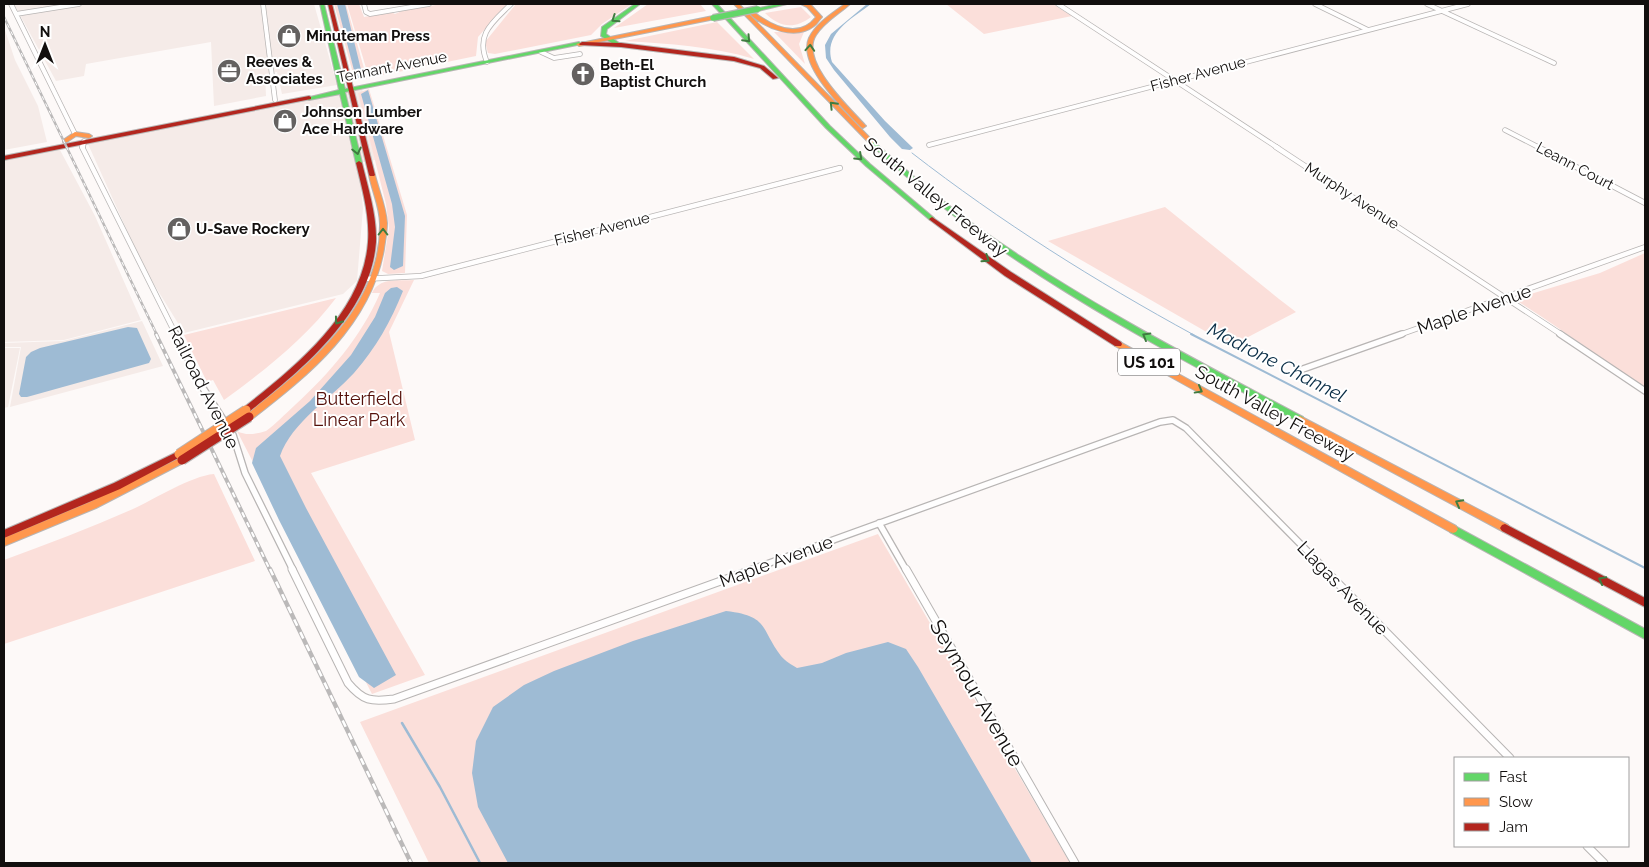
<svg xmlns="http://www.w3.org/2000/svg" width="1649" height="867" font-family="Raleway,sans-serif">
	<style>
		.built { fill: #f5ebe8 }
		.green { fill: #fbdfda }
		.water { fill: #9ebbd4 }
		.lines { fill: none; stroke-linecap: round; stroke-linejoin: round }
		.stream-far2 { stroke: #9ebbd4; stroke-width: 1 }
		.stream-far1 { stroke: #9ebbd4; stroke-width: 2 }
		.stream { stroke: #9ebbd4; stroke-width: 2.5 }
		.street-far3-casing { stroke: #b8b5b4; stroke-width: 5.5 }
		.street-far2-casing { stroke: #b8b5b4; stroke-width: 6 }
		.street-far1-casing { stroke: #b8b5b4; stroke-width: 8 }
		.street-casing { stroke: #b8b5b4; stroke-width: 9 }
		.fast-casing { stroke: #b8b5b4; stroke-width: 2 }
		.slow-casing { stroke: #b8b5b4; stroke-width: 2 }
		.jam-casing { stroke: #b8b5b4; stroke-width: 2 }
		.street-far3 { stroke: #fffefe; stroke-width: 4 }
		.street-far2 { stroke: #fffefe; stroke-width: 4.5 }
		.street-far1 { stroke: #fffefe; stroke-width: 5.5 }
		.street { stroke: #fffefe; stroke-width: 7 }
		.fast { fill: #63d668; fill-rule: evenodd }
		.slow { fill: #ff974d; fill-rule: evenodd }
		.jam { fill: #b3261e; fill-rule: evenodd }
		.rail-far2-casing { stroke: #bbb9b9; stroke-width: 2.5 }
		.rail-far1-casing { stroke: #bbb9b9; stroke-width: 4 }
		.rail-casing { stroke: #bbb9b9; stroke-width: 4.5 }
		.rail-far2 { stroke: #fff; stroke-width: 1; stroke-dasharray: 4; stroke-linecap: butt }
		.rail-far1 { stroke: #fff; stroke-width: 2; stroke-dasharray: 5.5; stroke-linecap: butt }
		.rail { stroke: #fff; stroke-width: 2.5; stroke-dasharray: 7; stroke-linecap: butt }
		.fast-bridge-casing { stroke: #b8b5b4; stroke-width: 8; stroke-linecap: butt }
		.slow-bridge-casing { stroke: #b8b5b4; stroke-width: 11; stroke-linecap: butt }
		.jam-bridge-casing { stroke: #b8b5b4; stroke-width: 11; stroke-linecap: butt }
		.fast-bridge { stroke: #63d668; stroke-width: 5.5 }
		.slow-bridge { stroke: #ff974d; stroke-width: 9 }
		.jam-bridge { stroke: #b3261e; stroke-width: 9 }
		.oneway { stroke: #3f7c40 }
		.labels { text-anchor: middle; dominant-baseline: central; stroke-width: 4; stroke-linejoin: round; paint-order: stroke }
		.far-poi-label { font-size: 15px; font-weight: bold; fill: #120f0e; stroke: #fff; text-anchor: start }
		.far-street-label { font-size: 15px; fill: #120f0e; stroke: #fff }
		.shield { fill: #fff; stroke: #595756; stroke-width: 1 }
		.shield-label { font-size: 16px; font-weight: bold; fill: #120f0e }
		.street-label { font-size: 18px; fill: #120f0e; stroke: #fff }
		.park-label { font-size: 18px; fill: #55100a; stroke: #fff }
		.water-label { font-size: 19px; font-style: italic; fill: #082c45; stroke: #fff }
		.near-street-label { font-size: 21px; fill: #120f0e; stroke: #fff }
	</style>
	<rect width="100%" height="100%" fill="#fdf9f8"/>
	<path class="built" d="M14 4H314L337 85 282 94 277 72 265 74 266 96 214 106 211 42 86 64 84 76 56 81Z
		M4 27 15 60 38 106 47 142 4 150Z
		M362 89 380 159 358 163 363 208 357 281 343 294 184 333 144 268 88 144Z
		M60 150 95 216 141 320 64 340 4 342V161Z
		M142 321 163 366 10 407 21 347H4V343L63 341Z
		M4 348H20L8 407 4 408Z"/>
	<path class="green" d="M334 4H346L367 79 354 77Z
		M347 4H359L364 17 391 12 395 14 404 10 442 4H507L478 37 476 56 369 78Z
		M516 4H632L602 24 591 35 495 54 488 53 485 42Z
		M648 4H700L706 11 614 28Z
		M946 4H1053L1072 16 984 34Z
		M801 7 811 17C794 30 779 27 765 13Z
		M717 22 754 59C712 46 669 44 625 41Z
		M774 32H804L799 44 805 64Z
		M369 89 407 215 405 273 388 274 382 271 389 228 386 204 358 93Z
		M1165 207 1279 299 1296 312 1231 346 1048 241Z
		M1645 253V387C1601 359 1559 327 1514 299L1600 273Z
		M414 280 389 332 415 440 311 473 425 675 372 694 237 431C246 436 256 434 266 431 276 424 285 414 295 405 330 373 361 337 380 293H372C379 277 399 281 414 280Z
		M336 298C305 339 265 370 224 400L213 380 207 382 184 335Z
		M214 474 255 561 4 644V560C47 544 90 528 133 509 155 499 191 476 214 474Z
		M878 534 1070 863H429L360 722Z"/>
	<path class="water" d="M337 4H345L363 78H356Z
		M867 4H871C851 19 823 34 832 62L885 121 913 148 910 150 902 149 890 137 834 70 826 58 825 45 831 34Z
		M368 90 405 216 403 266 394 270 390 267 395 227 392 204 361 94Z
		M397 287 403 291C391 321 376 348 354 373 330 399 292 422 280 456L306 508 396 675 374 688 359 677 279 520 252 463 256 448 310 401 351 355 375 317 385 293 391 288Z
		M128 327 137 328 151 359 149 363 27 397H21L19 394 26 357 31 352 40 348Z
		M726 611C769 616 760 628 781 656 785 661 792 665 797 668L822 663 846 653 888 642 906 649 918 667 1032 863H508L478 807 472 773 476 741 493 707 524 685 554 671 633 641Z"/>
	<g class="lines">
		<path class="stream-far2" d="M912 153C1001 222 1095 281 1194 335"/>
		<path class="stream-far1" d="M1191 334 1645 568"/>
		<path class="stream" d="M402 723 440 787 480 863"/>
		<g class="street-far3-casing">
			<path id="street-far3" d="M11 4 75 134
				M263 4 275 100
				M364 4 366 12 370 14 429 4
				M1058 4 1278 148
				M1315 4 1368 30
				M1427 4 1554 63
				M16 14 79 4
				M541 52 554 58 580 54
				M487 62C475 34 493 22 511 4
				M1505 130 1540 148
				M929 145 1468 4
				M83 148 84 141"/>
		</g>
		<g class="street-far2-casing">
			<path id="street-far2" d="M82 147 176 335
				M1276 147 1562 335
				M1538 147 1645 203
				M363 279 421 276 840 168
				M1399 335 1645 247"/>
		</g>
		<g class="street-far1-casing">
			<path id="street-far1" d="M176 334 201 385 233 435 245 473 293 570
				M1560 334 1645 391
				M1303 369 1402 334
				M879 523 906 570
				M750 570 1160 422 1173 420 1186 428 1326 570"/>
		</g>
		<g class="street-casing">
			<path id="street" d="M292 569 348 683C363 701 371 702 394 699L754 569
				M906 569 1075 863
				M1324 569 1510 758
				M1587 846 1604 863"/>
		</g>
		<g class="fast-casing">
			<path id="fast" d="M320 4H324L345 89 579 42 582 44 345 92 362 163 359 165 356 163 340 94 309 100 306 98 339 90Z
				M635 4H640L607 29 606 34 619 43V45H615L601 36 602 27Z
				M712 4H717L830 126 870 164 934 218V220H930L866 166 826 128Z
				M778 4H787L758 11 755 9Z
				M869 141H873C905 169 937 198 972 223 1076 298 1190 357 1303 417L1304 419 1303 421H1297C1184 361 1071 302 968 226 933 201 901 172 869 143Z
				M1453 525 1645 629V639L1450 532 1448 529 1450 526Z"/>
		</g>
		<g class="slow-casing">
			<path id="slow" d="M734 4H739L873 141V143H869Z
				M801 4 811 5 822 17C819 20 817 24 814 26 795 41 765 28 750 14L755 13C774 27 799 39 816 17L807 7Z
				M845 4H850C839 14 825 21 816 35 799 61 849 107 865 125L866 126 863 128 861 127C844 109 797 65 809 38 816 23 833 13 845 4Z
				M713 16 716 18 715 19 579 46 576 44Z
				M75 132 89 134 92 136 89 138 76 136 67 142H63V140Z
				M372 173 375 175C379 191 386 207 387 223 387 232 385 241 384 249 371 325 309 375 252 419H246L245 417 246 415C307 367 381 310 380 224 380 207 372 191 369 175Z
				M1118 341 1456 526 1458 529 1456 532 1453 533 1450 532 1115 346 1114 344 1115 342Z
				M1300 416 1508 525 1510 528 1508 531 1505 532 1502 531 1297 421 1296 419 1297 417Z
				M182 457 185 458 186 460 185 462 96 508 4 546V538L90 502Z"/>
		</g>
		<g class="jam-casing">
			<path id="jam" d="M328 4H332L375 175 374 176H370L369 175Z
				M582 42 621 43 734 57 764 66 778 78 773 79 760 68 734 61 621 47 580 45 579 44Z
				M309 96 311 97V99L4 160V156Z
				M359 161 362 163C368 188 377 216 376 242 371 314 301 370 249 412H243L242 410 243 408C295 367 363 313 368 242 370 216 362 188 356 163Z
				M932 217 1011 272 1121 342 1122 344 1121 346H1115L1005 276 930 220 929 219Z
				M179 451 182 452 183 454 182 456 120 489 4 538V530L114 483Z
				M1505 524 1645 598V607L1502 531 1500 528 1502 525Z"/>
		</g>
		<use href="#street-far3" class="street-far3"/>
		<use href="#street-far2" class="street-far2"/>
		<use href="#street-far1" class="street-far1"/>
		<use href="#street" class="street"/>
		<use href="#fast" class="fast"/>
		<use href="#slow" class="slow"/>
		<use href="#jam" class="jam"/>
		<g class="rail-far2-casing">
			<path id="rail-far2" d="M4 17 157 335"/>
		</g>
		<g class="rail-far1-casing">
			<path id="rail-far1" d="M156 334 270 570"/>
		</g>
		<g class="rail-casing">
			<path id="rail" d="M270 569 411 863"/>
		</g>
		<use href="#rail-far2" class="rail-far2"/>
		<use href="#rail-far1" class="rail-far1"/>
		<use href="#rail" class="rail"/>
		<g class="fast-bridge-casing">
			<path id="fast-bridge" d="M713 18 758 9"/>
		</g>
		<g class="slow-bridge-casing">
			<path id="slow-bridge" d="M179 454 246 410"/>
		</g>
		<g class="jam-bridge-casing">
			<path id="jam-bridge" d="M182 460 249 417"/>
		</g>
		<use href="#fast-bridge" class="fast-bridge"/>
		<use href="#slow-bridge" class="slow-bridge"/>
		<use href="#jam-bridge" class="jam-bridge"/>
	</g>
	<defs><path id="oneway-chevron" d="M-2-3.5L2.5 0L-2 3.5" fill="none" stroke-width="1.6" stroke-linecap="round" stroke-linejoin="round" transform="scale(1.25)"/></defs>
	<g class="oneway">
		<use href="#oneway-chevron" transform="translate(615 19) rotate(146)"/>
		<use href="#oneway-chevron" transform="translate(747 39) rotate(47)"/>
		<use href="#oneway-chevron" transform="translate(810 48) rotate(-86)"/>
		<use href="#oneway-chevron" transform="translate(833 105) rotate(-134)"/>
		<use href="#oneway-chevron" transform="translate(357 151) rotate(77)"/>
		<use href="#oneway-chevron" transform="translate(859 157) rotate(43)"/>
		<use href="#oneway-chevron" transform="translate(383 232) rotate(-90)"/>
		<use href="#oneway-chevron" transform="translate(986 259) rotate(35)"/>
		<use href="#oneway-chevron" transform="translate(338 321) rotate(126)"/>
		<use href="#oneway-chevron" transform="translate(1146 336) rotate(-150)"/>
		<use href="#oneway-chevron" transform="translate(1199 390) rotate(29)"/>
		<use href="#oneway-chevron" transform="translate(1459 503) rotate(-152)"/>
		<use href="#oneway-chevron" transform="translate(1602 580) rotate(-152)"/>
	</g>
	<defs>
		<g id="shop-disc" transform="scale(1.25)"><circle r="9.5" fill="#646160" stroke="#fff"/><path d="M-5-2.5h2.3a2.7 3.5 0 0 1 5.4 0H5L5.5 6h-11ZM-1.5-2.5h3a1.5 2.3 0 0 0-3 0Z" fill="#fff"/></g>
		<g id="office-disc" transform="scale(1.25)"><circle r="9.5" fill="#646160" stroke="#fff"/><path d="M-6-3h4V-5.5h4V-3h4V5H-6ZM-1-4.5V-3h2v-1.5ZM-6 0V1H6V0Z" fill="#fff"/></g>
		<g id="church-disc" transform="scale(1.25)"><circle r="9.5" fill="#646160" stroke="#fff"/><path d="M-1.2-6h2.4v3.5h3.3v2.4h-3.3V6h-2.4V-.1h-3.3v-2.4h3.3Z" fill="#fff"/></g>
	</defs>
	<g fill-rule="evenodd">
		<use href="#shop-disc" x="289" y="36"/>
		<use href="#office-disc" x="229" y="71"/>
		<use href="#church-disc" x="583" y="74"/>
		<use href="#shop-disc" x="285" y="121"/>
		<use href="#shop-disc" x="179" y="229"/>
	</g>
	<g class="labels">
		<g class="far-poi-label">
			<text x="306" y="36">Minuteman Press</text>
			<text x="246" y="62">Reeves &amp;<tspan x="246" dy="17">Associates</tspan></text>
			<text x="600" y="65">Beth-El<tspan x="600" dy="17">Baptist Church</tspan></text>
			<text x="302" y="112">Johnson Lumber<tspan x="302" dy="17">Ace Hardware</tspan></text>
			<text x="196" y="229">U-Save Rockery</text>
		</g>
		<g class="far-street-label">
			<text transform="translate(392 67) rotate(-11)">Tennant Avenue</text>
			<text transform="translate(1198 74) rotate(-15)">Fisher Avenue</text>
			<text transform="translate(1575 166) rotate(28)">Leann Court</text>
			<text transform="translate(1352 196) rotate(33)">Murphy Avenue</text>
			<text transform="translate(602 229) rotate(-14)">Fisher Avenue</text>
		</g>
		<rect class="shield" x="1118" y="348.5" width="62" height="27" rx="4"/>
		<g class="shield-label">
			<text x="1149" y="362">US 101</text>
		</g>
		<g class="street-label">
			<text transform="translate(936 197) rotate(39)">South Valley Freeway</text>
			<text transform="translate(1474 309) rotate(-19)">Maple Avenue</text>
			<text transform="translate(204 387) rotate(63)">Railroad Avenue</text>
			<text transform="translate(1275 413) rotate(29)">South Valley Freeway</text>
			<text transform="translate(776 561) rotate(-20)">Maple Avenue</text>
			<text transform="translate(1343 588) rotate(46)">Llagas Avenue</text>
		</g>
		<g class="park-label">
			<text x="359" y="398">Butterfield<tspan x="359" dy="21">Linear Park</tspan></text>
		</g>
		<g class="water-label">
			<text transform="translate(1277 362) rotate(27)">Madrone Channel</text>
		</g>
		<g class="near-street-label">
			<text transform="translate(977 693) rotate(60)">Seymour Avenue</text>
		</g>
	</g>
	<rect width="1649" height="867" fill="none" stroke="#120f0e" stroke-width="10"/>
	<rect x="1454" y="757" width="175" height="90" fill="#ffffff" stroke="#a09f9f"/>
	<rect x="1464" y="773" width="25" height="8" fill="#63d668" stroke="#a09f9f"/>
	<text x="1499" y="782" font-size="15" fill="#120f0e">Fast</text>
	<rect x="1464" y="798" width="25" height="8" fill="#ff974d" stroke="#a09f9f"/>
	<text x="1499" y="807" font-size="15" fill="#120f0e">Slow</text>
	<rect x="1464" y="823" width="25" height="8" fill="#b3261e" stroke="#a09f9f"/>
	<text x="1499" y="832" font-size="15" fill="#120f0e">Jam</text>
	<g transform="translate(45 45)" stroke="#ffffff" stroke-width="4" paint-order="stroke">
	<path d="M0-4L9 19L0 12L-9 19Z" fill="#120f0e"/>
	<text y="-8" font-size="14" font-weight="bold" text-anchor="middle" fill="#120f0e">N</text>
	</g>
</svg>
